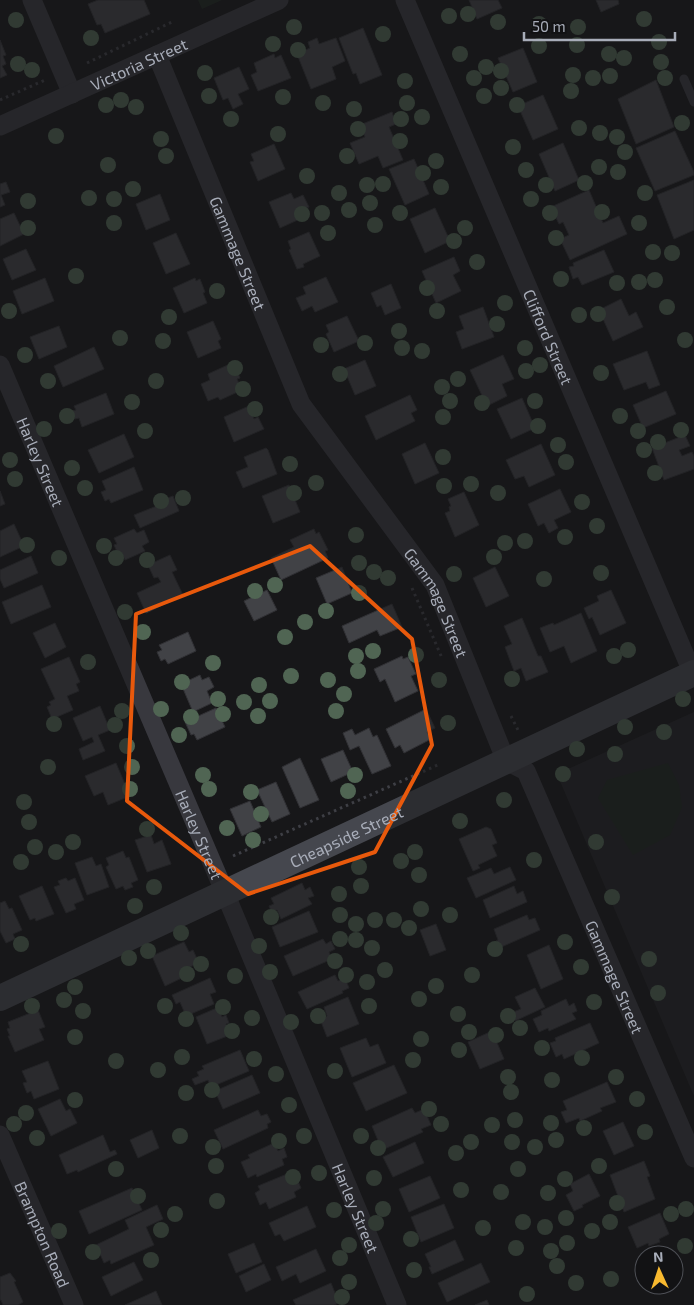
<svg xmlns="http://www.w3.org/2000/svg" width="694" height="1305" font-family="'Exo 2',sans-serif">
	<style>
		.built { fill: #232326 }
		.green { fill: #1e2720 }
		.building { fill: #414246; stroke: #313135 }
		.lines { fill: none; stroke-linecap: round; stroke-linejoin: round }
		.path { stroke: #3e3f45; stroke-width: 3; stroke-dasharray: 2.5 4; stroke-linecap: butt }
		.lane { stroke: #38383e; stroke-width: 9 }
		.street { stroke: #38383e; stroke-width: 19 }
		.secondary { stroke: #45474e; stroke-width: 26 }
		.tree { fill: #506553 }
		.marked { fill: none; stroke: #e8590c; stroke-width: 4; stroke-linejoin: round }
		.labels { text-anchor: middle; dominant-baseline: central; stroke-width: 4; stroke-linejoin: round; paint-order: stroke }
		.street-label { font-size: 16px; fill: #a8adb9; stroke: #121214 }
	</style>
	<rect width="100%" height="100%" fill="#171719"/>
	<path class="built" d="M694 712V1096L557 774Z"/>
	<path class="green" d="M198 0H222L202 9Z
		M668 763 679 785 682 807 670 835 633 855 598 798 607 780Z"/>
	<path class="building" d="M98 0H144L150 14 105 33 101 24 97 25 88 4Z
		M469 0H498L502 8 477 19Z
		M596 0H618L619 4 601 12Z
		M363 28 382 75 360 84 356 73 353 74 339 38Z
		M317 38 319 44 336 38 345 61 332 67 336 79 311 89 297 54 310 48 308 42Z
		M0 40 6 55 3 56 6 64 2 66 7 75 0 78Z
		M523 48 537 82 513 92 498 58Z
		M274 54 275 58 281 55 291 78 258 91 251 75 257 72 254 63Z
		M239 67 249 89 238 94 243 104 233 109 228 98 223 100 214 78Z
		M656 80 674 127 636 144 618 99Z
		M543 95 558 129 533 140 518 106Z
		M392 112 396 124 389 127 403 160 383 168 378 156 359 164 350 143 365 137 360 125Z
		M675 131 694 172V175L655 191 636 148Z
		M563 143 579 180 555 191 539 154Z
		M274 144 285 169 258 181 250 162 254 161 251 154Z
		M414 159 429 194 405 205 389 169Z
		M694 180V230L674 239 657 195Z
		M6 182 10 192 1 195 5 205 0 207V184Z
		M589 190 603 223 619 216 627 234 570 260 560 239 569 235 563 222 559 224 551 207Z
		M291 193 294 199 303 195 309 207 299 211 302 218 280 228 269 202Z
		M160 194 170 220 146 230 136 204Z
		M435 208 450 241 425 253 410 219Z
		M14 213 24 234 0 246V219Z
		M309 232 320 256 303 264 304 267 297 269 289 250 291 249 288 241Z
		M176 233 190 264 166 274 153 243Z
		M26 249 36 270 12 280 3 259Z
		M604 250 614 272 582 285 578 277 573 279 569 267 574 266 573 263Z
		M454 257 460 271 453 275 461 291 436 303 422 271Z
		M326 277 338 302 315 312 312 306 302 311 296 298 306 294 303 287Z
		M45 278 54 301 22 314 13 291Z
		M195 278 196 281 200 279 205 292 203 293 207 303 184 313 173 288Z
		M391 284 401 308 385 315 381 305 377 307 371 293Z
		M621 299 629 316 636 312 643 327 613 341 599 310Z
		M483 307 494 337 462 349 456 332 464 329 459 316Z
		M347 316 359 341 334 352 326 334 329 332 326 325Z
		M213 321 221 339 218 341 221 348 198 358 187 332Z
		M59 326 67 347 39 359 30 337Z
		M94 347 104 369 63 387 54 366Z
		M647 351 660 385 649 389 646 382 624 390 613 364Z
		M503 355 514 379 502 384 507 396 487 406 470 370Z
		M365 360 376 386 355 395 344 369Z
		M230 364 234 373 237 371 240 378 237 379 242 390 220 400 218 397 208 401 201 384 210 380 208 374Z
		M666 391 676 414 643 428 633 405Z
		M106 393 114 414 82 427 79 418 75 419 72 411 76 410 74 406Z
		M410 395 417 410 411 413 415 421 376 440 365 416Z
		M522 398 535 428 511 439 497 409Z
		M249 406 254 419 258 417 264 429 234 442 224 417Z
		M124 434 134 457 99 473 88 450Z
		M685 435 690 446 679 450 682 456 692 452 694 456V469L664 480 652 448Z
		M425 443 439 473 415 484 402 454Z
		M541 444 555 475 529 487 524 476 515 479 506 460Z
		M266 448 268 450 277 474 243 488 236 472 248 467 244 457Z
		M134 467 143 490 111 503 109 499 105 501 101 492 106 490 102 481Z
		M289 485 300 512 273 523 262 496Z
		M560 489 571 512 554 520 558 528 549 533 544 523 538 526 528 504Z
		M0 491 5 504 0 506Z
		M464 492 479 525 455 537 445 513 450 511 449 507 451 506 448 499Z
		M173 496 179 511 140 528 134 515 167 502 165 499Z
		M14 524 24 546 0 557V531Z
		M134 529 137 533 144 530 149 542 142 546 145 551 125 560 121 552 118 554 114 545 117 544 114 538Z
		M314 529 316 534 319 532 328 550 325 551 328 558 281 580 271 558 294 547 290 540Z
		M170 555 177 570 172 572 183 595 146 613 137 593 161 582 158 577 154 578 148 565Z
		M31 556 38 573 4 588 0 579V570Z
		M342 567 352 593 327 604 316 578Z
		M495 567 509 596 486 607 473 578Z
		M42 585 51 607 11 624 2 602Z
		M267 590 277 610 254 621 244 601Z
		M611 590 626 623 600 635 592 617 589 619 584 608 599 601 597 596Z
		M392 604 402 627 380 636 377 630 349 643 342 626Z
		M581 613 597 651 571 663 564 646 550 652 540 628 553 623 554 625Z
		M522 618 538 656H541L548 672 526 681 521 668 514 671 505 647 512 644 504 626Z
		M55 623 66 647 45 658 33 633Z
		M188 632 196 651 168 664 165 659 161 661 157 652 162 650 159 645Z
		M402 656 403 659 408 657 416 674 411 676 418 691 395 702 385 679 380 682 374 669Z
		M69 657 80 682 76 684 79 691 67 696 73 710 52 719 47 707 51 705 49 702 55 699 41 669Z
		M200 675 202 680 209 677 214 687 207 691 212 703 193 712 181 684Z
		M100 706 110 730 98 735 105 751 83 760 79 749 94 742 92 737 83 741 73 718Z
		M216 708 225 727 197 740 194 734 191 735 185 722Z
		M426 709 435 728 427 732 431 739 404 753 400 745 395 748 386 729Z
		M369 728 373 737 377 735 391 766 372 774 359 746 350 750 343 733 352 729 355 735Z
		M343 750 353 772 331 782 321 759Z
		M300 758 319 800 300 808 282 767Z
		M116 763 130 796 108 805 103 792 94 796 85 776Z
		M276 782 290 814 272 822 257 790Z
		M250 801 261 827 242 836 230 809Z
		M486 827 491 829 497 843 492 845 497 856 478 865 480 868 473 871 459 839Z
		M151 835 154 844 162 840 171 864 147 872 135 840Z
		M123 851 126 858 129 857 138 880 131 883 133 887 125 890 123 886 116 889 106 867 109 865 106 858Z
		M92 857 96 866 101 864 109 887 87 895 75 863Z
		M510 867 516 880 476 898 467 878 491 868 494 874Z
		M66 878 68 881 75 878 84 900 74 904 76 909 66 913 54 887 60 885 58 881Z
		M302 883 305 890 310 887 314 896 308 898 312 904 281 919 277 910 272 913 269 906 274 904 271 898Z
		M42 886 54 914 36 921 35 918 30 920 19 896Z
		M514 886 517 894 523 891 527 902 490 918 483 900Z
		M5 901 9 909 12 908 22 930 13 934 15 939 6 943 0 931V903Z
		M309 911 318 932 280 947 272 927Z
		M527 915 529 920 535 918 540 930 499 948 496 941 498 940 494 929Z
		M436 924 446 950 430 956 420 930Z
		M323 939 326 944 331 941 335 949 329 952 332 959 293 976 284 956Z
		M184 942 189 952 193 950 199 963 183 970 186 976 165 986 152 956Z
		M549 945 563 979 541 989 527 955Z
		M335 975 338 981 345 978 349 988 342 991 343 993 307 1009 298 992Z
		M210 978 216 992 210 994 214 1004 186 1016 180 1002 176 1004 172 995Z
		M535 988 545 1007 515 1021 511 1013 521 1009 515 997Z
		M348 997 359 1024 327 1037 320 1019 327 1016 324 1007Z
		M566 999 569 1006 574 1003 577 1011 572 1013 576 1019 549 1031 548 1028 539 1032 533 1019 542 1015 541 1011Z
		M219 1007 222 1017 226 1015 229 1023 226 1024 230 1035 207 1044 196 1017Z
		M38 1010 45 1027 39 1029 44 1040 15 1052 8 1036H10L7 1029 10 1028 8 1022Z
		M590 1023 599 1043 564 1059 562 1054 556 1057 550 1043 556 1041 555 1038Z
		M492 1031 504 1059 480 1069 468 1042Z
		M366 1038 370 1047 378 1044 386 1063 352 1077 340 1048Z
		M240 1050 249 1071 211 1087 208 1080 195 1085 192 1079 199 1076 197 1072 204 1069 202 1066Z
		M48 1061 59 1089 34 1099 31 1091 27 1093 23 1083 27 1082 22 1071Z
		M394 1065 407 1093 366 1111 353 1083Z
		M252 1075 260 1093 223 1109 215 1091Z
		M607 1082 616 1102 600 1108 602 1111 580 1121 579 1118 566 1123 561 1112 567 1110 563 1101Z
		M60 1099 66 1111 70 1109 77 1123 51 1136 38 1109Z
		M412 1108 415 1113 424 1109 431 1125 421 1129 423 1132 382 1150 372 1126Z
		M258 1110 261 1116 267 1114 271 1122 267 1124 268 1128 223 1149 214 1130Z
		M623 1122 634 1146 614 1155 603 1131Z
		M152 1130 159 1148 138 1158 130 1140Z
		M103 1135 110 1152 115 1150 117 1154 78 1172 77 1170 67 1174 59 1155Z
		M415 1142 424 1163 393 1177 383 1157Z
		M274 1143 278 1151 284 1148 287 1157 282 1159 284 1165 257 1177 256 1174 248 1178 241 1162 250 1158 248 1155Z
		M644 1161 650 1176 647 1177 655 1199 624 1212 610 1175Z
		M287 1174 290 1182 297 1179 301 1188 294 1192 296 1197 269 1209 266 1202 260 1205 255 1193 260 1190 258 1186Z
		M589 1174 600 1196 582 1205 583 1207 574 1211 566 1195 573 1191 570 1184Z
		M430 1176 440 1198 409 1212 399 1189Z
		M132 1188 142 1210 89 1234 79 1211Z
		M444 1204 454 1228 421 1242 411 1217Z
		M157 1205 163 1219 146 1227 154 1245 111 1264 110 1260 104 1263 96 1245 129 1229 125 1220Z
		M307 1206 316 1227 284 1241 280 1234 275 1236 269 1223Z
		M660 1213 669 1234 659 1239 660 1242 649 1246 648 1243 637 1248 628 1227Z
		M455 1240 464 1260 432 1274 429 1267H431L425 1254Z
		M254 1243 262 1262 236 1273 228 1254Z
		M316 1249 326 1271 300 1283 296 1274 282 1281 276 1267Z
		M134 1262 143 1280 111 1296 102 1277Z
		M481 1263 490 1282 447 1302 438 1283Z
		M264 1264 271 1280 246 1292 239 1276Z
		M10 1273 16 1281 14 1282 23 1302 18 1305H3L1 1300H0V1277Z
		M331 1283 339 1303 334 1305H296L293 1300Z
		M156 1291 162 1305H125Z
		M487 1300 489 1305H475Z"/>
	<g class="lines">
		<path class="path" d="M87 63 174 21
			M0 100 45 80
			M412 588 442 658
			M511 716 518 730
			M233 856 440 764"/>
		<path class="lane" d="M684 79 694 102"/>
		<g class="street">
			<path d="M32 0 72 94"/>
			<path id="s1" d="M405 0 693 674"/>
			<path id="s2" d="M157 55 301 404 435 585 506 761 526 771 694 1158"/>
			<path id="s3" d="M0 126 279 0"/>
			<path id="s4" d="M0 365 225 893 397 1305"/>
			<path id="s5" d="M0 1135 74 1305"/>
		</g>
		<path class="secondary" id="s6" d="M0 998 694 673"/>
	</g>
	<g class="tree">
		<circle cx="468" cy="14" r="8"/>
		<circle cx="449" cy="16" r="8"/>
		<circle cx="644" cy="19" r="8"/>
		<circle cx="16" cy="20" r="8"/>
		<circle cx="498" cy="22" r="8"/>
		<circle cx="539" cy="24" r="8"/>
		<circle cx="294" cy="27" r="8"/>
		<circle cx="578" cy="27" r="8"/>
		<circle cx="383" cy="34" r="8"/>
		<circle cx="91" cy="38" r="8"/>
		<circle cx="659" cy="42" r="8"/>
		<circle cx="273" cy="44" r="8"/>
		<circle cx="577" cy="45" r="8"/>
		<circle cx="539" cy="46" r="8"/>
		<circle cx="298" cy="50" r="8"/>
		<circle cx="460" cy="54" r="8"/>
		<circle cx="609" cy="54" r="8"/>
		<circle cx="624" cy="58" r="8"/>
		<circle cx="661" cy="62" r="8"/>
		<circle cx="18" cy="64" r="8"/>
		<circle cx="486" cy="67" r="8"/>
		<circle cx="32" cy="70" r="8"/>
		<circle cx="501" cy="71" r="8"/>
		<circle cx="205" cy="73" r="8"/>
		<circle cx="573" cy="75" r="8"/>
		<circle cx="610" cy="76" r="8"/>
		<circle cx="474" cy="78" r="8"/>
		<circle cx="593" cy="78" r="8"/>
		<circle cx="665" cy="78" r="8"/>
		<circle cx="405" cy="81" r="8"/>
		<circle cx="501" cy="88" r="8"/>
		<circle cx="571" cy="91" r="8"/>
		<circle cx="209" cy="96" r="8"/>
		<circle cx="484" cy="96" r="8"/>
		<circle cx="283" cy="97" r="8"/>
		<circle cx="121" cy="100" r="8"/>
		<circle cx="323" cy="103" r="8"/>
		<circle cx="407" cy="103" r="8"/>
		<circle cx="106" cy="105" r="8"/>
		<circle cx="517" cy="105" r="8"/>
		<circle cx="136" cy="107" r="8"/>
		<circle cx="354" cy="109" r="8"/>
		<circle cx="422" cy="117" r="8"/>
		<circle cx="231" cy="119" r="8"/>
		<circle cx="401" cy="119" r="8"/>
		<circle cx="682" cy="123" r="8"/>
		<circle cx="579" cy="128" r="8"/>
		<circle cx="358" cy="129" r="8"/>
		<circle cx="600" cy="133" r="8"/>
		<circle cx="278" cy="134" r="8"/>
		<circle cx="56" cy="136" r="8"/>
		<circle cx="617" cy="137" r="8"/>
		<circle cx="161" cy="139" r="8"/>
		<circle cx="400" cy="141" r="8"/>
		<circle cx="513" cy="147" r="8"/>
		<circle cx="625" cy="152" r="8"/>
		<circle cx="166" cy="156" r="8"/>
		<circle cx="347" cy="156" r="8"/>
		<circle cx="436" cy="161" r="8"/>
		<circle cx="108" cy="165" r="8"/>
		<circle cx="599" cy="167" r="8"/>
		<circle cx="526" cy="170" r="8"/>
		<circle cx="618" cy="172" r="8"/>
		<circle cx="423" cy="173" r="8"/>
		<circle cx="307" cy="176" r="8"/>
		<circle cx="585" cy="183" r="8"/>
		<circle cx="383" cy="184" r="8"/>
		<circle cx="367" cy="185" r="8"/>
		<circle cx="546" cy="185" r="8"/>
		<circle cx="441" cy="187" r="8"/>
		<circle cx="133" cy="189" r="8"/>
		<circle cx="339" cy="193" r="8"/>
		<circle cx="645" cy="193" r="8"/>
		<circle cx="89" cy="198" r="8"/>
		<circle cx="114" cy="199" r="8"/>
		<circle cx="531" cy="199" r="8"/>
		<circle cx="28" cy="201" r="8"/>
		<circle cx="370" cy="203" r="8"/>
		<circle cx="349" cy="210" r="8"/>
		<circle cx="602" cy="212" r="8"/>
		<circle cx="322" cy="213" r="8"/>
		<circle cx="400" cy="213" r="8"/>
		<circle cx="550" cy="213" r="8"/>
		<circle cx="302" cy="214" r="8"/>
		<circle cx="114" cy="223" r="8"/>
		<circle cx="639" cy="223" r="8"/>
		<circle cx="375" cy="225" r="8"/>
		<circle cx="28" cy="228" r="8"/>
		<circle cx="465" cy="228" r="8"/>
		<circle cx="328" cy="233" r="8"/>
		<circle cx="556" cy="238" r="8"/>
		<circle cx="454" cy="241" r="8"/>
		<circle cx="653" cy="252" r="8"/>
		<circle cx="672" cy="253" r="8"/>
		<circle cx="477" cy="262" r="8"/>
		<circle cx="76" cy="276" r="8"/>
		<circle cx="561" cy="279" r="8"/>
		<circle cx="655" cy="280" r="8"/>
		<circle cx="639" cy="282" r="8"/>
		<circle cx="617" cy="283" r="8"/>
		<circle cx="427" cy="288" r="8"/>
		<circle cx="217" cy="291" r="8"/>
		<circle cx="505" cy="303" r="8"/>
		<circle cx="667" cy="307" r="8"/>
		<circle cx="9" cy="311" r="8"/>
		<circle cx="437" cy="311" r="8"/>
		<circle cx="598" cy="314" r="8"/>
		<circle cx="579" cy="315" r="8"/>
		<circle cx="169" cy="317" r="8"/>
		<circle cx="497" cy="324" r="8"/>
		<circle cx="399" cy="331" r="8"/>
		<circle cx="120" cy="338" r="8"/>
		<circle cx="685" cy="340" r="8"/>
		<circle cx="163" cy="341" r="8"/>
		<circle cx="365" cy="343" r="8"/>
		<circle cx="321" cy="345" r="8"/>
		<circle cx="402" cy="348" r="8"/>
		<circle cx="525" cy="348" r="8"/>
		<circle cx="422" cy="351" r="8"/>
		<circle cx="25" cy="355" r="8"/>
		<circle cx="540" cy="365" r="8"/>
		<circle cx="235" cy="368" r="8"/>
		<circle cx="526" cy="371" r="8"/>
		<circle cx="601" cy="373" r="8"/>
		<circle cx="340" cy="374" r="8"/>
		<circle cx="458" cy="379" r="8"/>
		<circle cx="48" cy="381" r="8"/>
		<circle cx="156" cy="381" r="8"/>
		<circle cx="442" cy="387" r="8"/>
		<circle cx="243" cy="389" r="8"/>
		<circle cx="450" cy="401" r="8"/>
		<circle cx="535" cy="401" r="8"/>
		<circle cx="132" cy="402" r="8"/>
		<circle cx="482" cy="403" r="8"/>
		<circle cx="255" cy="409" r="8"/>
		<circle cx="67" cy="416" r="8"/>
		<circle cx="620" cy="416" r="8"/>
		<circle cx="443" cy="417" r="8"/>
		<circle cx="538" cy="426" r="8"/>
		<circle cx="44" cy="429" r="8"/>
		<circle cx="681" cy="430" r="8"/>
		<circle cx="145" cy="431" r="8"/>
		<circle cx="638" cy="431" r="8"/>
		<circle cx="658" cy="442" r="8"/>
		<circle cx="558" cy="445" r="8"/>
		<circle cx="644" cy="450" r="8"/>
		<circle cx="443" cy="457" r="8"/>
		<circle cx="10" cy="460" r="8"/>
		<circle cx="566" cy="462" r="8"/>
		<circle cx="290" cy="464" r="8"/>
		<circle cx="72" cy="468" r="8"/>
		<circle cx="655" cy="473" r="8"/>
		<circle cx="15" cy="479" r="8"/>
		<circle cx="316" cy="483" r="8"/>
		<circle cx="471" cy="484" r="8"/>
		<circle cx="444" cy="486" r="8"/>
		<circle cx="85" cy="488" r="8"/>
		<circle cx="294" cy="493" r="8"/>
		<circle cx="498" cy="493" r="8"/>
		<circle cx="183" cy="498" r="8"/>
		<circle cx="161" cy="501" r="8"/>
		<circle cx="582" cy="502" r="8"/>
		<circle cx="597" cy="526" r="8"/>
		<circle cx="356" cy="535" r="8"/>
		<circle cx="565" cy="537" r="8"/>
		<circle cx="525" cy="541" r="8"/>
		<circle cx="505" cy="543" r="8"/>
		<circle cx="27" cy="545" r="8"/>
		<circle cx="104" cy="546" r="8"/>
		<circle cx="494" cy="557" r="8"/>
		<circle cx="59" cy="558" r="8"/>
		<circle cx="116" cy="558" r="8"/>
		<circle cx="147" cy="560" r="8"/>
		<circle cx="359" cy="563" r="8"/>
		<circle cx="374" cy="572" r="8"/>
		<circle cx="601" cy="573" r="8"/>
		<circle cx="454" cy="574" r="8"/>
		<circle cx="388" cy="578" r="8"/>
		<circle cx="544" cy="579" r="8"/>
		<circle cx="275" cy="585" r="8"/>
		<circle cx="255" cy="591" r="8"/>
		<circle cx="359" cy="593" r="8"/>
		<circle cx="326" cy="611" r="8"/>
		<circle cx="125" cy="612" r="8"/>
		<circle cx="305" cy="622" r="8"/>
		<circle cx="143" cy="632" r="8"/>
		<circle cx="285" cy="637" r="8"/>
		<circle cx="628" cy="650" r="8"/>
		<circle cx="373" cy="651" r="8"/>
		<circle cx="416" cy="655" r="8"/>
		<circle cx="356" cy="656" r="8"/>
		<circle cx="614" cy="656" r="8"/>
		<circle cx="88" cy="662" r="8"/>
		<circle cx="213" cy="663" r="8"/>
		<circle cx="358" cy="671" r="8"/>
		<circle cx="291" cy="676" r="8"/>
		<circle cx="512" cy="679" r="8"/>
		<circle cx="328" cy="680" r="8"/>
		<circle cx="439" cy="680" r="8"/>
		<circle cx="182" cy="682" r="8"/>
		<circle cx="259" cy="685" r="8"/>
		<circle cx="344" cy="694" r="8"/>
		<circle cx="218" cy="699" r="8"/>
		<circle cx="683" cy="699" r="8"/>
		<circle cx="270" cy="701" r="8"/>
		<circle cx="244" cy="702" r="8"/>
		<circle cx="161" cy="709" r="8"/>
		<circle cx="122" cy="711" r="8"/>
		<circle cx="336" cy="711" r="8"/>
		<circle cx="223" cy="714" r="8"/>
		<circle cx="258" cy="716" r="8"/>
		<circle cx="191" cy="717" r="8"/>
		<circle cx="448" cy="723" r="8"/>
		<circle cx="54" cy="724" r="8"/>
		<circle cx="115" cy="725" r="8"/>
		<circle cx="625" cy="727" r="8"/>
		<circle cx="664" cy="732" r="8"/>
		<circle cx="179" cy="735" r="8"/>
		<circle cx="127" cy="746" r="8"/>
		<circle cx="577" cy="749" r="8"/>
		<circle cx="615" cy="754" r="8"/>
		<circle cx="48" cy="767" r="8"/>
		<circle cx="132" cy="767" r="8"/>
		<circle cx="563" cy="774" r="8"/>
		<circle cx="203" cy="775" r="8"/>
		<circle cx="355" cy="775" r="8"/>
		<circle cx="130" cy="789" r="8"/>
		<circle cx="209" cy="789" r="8"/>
		<circle cx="348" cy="791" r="8"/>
		<circle cx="251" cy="792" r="8"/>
		<circle cx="504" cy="800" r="8"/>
		<circle cx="24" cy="802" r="8"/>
		<circle cx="261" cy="814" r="8"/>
		<circle cx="460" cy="821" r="8"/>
		<circle cx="29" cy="822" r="8"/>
		<circle cx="227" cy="828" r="8"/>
		<circle cx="147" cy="829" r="8"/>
		<circle cx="253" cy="840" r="8"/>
		<circle cx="73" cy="842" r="8"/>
		<circle cx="596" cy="842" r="8"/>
		<circle cx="35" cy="847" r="8"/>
		<circle cx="56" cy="852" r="8"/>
		<circle cx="415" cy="852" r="8"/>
		<circle cx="534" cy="860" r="8"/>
		<circle cx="401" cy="861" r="8"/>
		<circle cx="21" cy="862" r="8"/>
		<circle cx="359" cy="867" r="8"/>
		<circle cx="419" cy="875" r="8"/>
		<circle cx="361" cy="886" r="8"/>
		<circle cx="154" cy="887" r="8"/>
		<circle cx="339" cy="894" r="8"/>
		<circle cx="612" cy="897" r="8"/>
		<circle cx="135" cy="906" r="8"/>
		<circle cx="421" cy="909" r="8"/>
		<circle cx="340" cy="915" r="8"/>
		<circle cx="450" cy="915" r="8"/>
		<circle cx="271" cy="917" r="8"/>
		<circle cx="375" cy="920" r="8"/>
		<circle cx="394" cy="920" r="8"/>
		<circle cx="356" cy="924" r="8"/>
		<circle cx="409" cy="928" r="8"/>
		<circle cx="181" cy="933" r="8"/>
		<circle cx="340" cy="939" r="8"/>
		<circle cx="356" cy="940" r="8"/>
		<circle cx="565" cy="942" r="8"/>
		<circle cx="21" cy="944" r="8"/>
		<circle cx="259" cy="946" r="8"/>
		<circle cx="372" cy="948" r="8"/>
		<circle cx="495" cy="949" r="8"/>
		<circle cx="148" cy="951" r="8"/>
		<circle cx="129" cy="958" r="8"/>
		<circle cx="649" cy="959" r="8"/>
		<circle cx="335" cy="961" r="8"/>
		<circle cx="201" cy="964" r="8"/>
		<circle cx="581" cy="967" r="8"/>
		<circle cx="385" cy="970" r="8"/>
		<circle cx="270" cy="972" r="8"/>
		<circle cx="187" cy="974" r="8"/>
		<circle cx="346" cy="975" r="8"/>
		<circle cx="472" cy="975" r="8"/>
		<circle cx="235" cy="976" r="8"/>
		<circle cx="367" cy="982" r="8"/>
		<circle cx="436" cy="986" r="8"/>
		<circle cx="75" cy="987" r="8"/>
		<circle cx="658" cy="993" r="8"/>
		<circle cx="419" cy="999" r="8"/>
		<circle cx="64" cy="1000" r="8"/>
		<circle cx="594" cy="1002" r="8"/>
		<circle cx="32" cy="1006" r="8"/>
		<circle cx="165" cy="1006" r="8"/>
		<circle cx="369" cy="1006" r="8"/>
		<circle cx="223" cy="1007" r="8"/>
		<circle cx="83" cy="1011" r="8"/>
		<circle cx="458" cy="1014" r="8"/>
		<circle cx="318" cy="1016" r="8"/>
		<circle cx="508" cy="1016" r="8"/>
		<circle cx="252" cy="1018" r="8"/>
		<circle cx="186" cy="1019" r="8"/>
		<circle cx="291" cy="1022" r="8"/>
		<circle cx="520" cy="1028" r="8"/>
		<circle cx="232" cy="1031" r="8"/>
		<circle cx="469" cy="1032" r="8"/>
		<circle cx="496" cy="1035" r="8"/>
		<circle cx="75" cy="1037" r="8"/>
		<circle cx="421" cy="1039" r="8"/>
		<circle cx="542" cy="1048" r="8"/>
		<circle cx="459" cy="1050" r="8"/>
		<circle cx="182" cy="1057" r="8"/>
		<circle cx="582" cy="1058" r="8"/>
		<circle cx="254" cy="1059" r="8"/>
		<circle cx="413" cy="1060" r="8"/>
		<circle cx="116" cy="1061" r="8"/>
		<circle cx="158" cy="1070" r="8"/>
		<circle cx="335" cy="1071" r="8"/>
		<circle cx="276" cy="1074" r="8"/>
		<circle cx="508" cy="1077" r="8"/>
		<circle cx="616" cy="1077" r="8"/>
		<circle cx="552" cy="1080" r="8"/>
		<circle cx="212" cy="1090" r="8"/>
		<circle cx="511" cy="1092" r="8"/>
		<circle cx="186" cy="1093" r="8"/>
		<circle cx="637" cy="1099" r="8"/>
		<circle cx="75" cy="1100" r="8"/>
		<circle cx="289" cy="1105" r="8"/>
		<circle cx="429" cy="1109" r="8"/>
		<circle cx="26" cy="1113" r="8"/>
		<circle cx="515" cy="1120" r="8"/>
		<circle cx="551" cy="1123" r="8"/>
		<circle cx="14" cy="1124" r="8"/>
		<circle cx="441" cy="1124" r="8"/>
		<circle cx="492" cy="1125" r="8"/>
		<circle cx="584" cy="1128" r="8"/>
		<circle cx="645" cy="1132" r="8"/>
		<circle cx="180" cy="1136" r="8"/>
		<circle cx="304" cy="1136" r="8"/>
		<circle cx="361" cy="1136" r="8"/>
		<circle cx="37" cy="1138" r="8"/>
		<circle cx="556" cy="1140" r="8"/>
		<circle cx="279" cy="1141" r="8"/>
		<circle cx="471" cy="1142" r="8"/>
		<circle cx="512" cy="1142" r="8"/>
		<circle cx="213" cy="1147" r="8"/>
		<circle cx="535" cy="1147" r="8"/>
		<circle cx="378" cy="1148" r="8"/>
		<circle cx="456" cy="1153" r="8"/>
		<circle cx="216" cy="1166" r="8"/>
		<circle cx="599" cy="1166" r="8"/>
		<circle cx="116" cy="1169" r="8"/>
		<circle cx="518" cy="1169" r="8"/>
		<circle cx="319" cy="1173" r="8"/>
		<circle cx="293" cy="1177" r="8"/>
		<circle cx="374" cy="1178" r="8"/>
		<circle cx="565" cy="1179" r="8"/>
		<circle cx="461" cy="1190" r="8"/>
		<circle cx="501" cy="1192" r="8"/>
		<circle cx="548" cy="1193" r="8"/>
		<circle cx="138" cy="1196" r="8"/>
		<circle cx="217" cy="1201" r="8"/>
		<circle cx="617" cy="1203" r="8"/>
		<circle cx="383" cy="1209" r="8"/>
		<circle cx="686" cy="1209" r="8"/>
		<circle cx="334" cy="1210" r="8"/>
		<circle cx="175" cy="1214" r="8"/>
		<circle cx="671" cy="1214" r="8"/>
		<circle cx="566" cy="1218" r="8"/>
		<circle cx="523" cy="1222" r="8"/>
		<circle cx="610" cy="1222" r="8"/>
		<circle cx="376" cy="1223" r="8"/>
		<circle cx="545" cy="1227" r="8"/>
		<circle cx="483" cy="1228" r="8"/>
		<circle cx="161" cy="1230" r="8"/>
		<circle cx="59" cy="1231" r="8"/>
		<circle cx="592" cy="1231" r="8"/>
		<circle cx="411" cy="1239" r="8"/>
		<circle cx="567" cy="1243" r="8"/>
		<circle cx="349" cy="1245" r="8"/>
		<circle cx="685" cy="1246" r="8"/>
		<circle cx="516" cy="1248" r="8"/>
		<circle cx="551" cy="1251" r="8"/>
		<circle cx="93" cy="1252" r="8"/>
		<circle cx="340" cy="1258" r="8"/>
		<circle cx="151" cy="1260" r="8"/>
		<circle cx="557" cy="1266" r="8"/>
		<circle cx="414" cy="1270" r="8"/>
		<circle cx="611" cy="1279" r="8"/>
		<circle cx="349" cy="1282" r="8"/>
		<circle cx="576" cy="1283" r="8"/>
		<circle cx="527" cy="1294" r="8"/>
		<circle cx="342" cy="1297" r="8"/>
	</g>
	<path d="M0 0H694V1305H0ZM310 546 412 639 432 745 375 852 248 894 127 801 136 614Z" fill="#171719" fill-opacity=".55" fill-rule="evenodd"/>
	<path class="marked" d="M310 546 412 639 432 745 375 852 248 894 127 801 136 614Z"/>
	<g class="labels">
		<g class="street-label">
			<text stroke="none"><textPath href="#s3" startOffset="152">Victoria Street</textPath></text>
			<text stroke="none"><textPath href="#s2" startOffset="214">Gammage Street</textPath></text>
			<text stroke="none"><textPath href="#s1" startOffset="366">Clifford Street</textPath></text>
			<text stroke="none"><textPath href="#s4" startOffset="105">Harley Street</textPath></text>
			<text stroke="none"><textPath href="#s2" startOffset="619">Gammage Street</textPath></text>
			<text stroke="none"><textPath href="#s4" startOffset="510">Harley Street</textPath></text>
			<text stroke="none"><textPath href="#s6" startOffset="382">Cheapside Street</textPath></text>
			<text stroke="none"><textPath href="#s2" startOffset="1039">Gammage Street</textPath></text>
			<text stroke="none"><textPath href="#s4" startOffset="915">Harley Street</textPath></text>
			<text stroke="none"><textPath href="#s5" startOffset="108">Brampton Road</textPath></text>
		</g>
	</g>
	<g transform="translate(659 1270) rotate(357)"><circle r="24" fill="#121214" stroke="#4e5056"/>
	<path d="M0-4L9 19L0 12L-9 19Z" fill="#f8b92f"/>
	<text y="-8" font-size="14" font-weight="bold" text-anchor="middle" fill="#a8adb9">N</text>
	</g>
	<path d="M524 32v8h151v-8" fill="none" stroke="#a8adb9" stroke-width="2.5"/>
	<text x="532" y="32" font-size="15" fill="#a8adb9" stroke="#121214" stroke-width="4" paint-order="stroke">50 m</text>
</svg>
